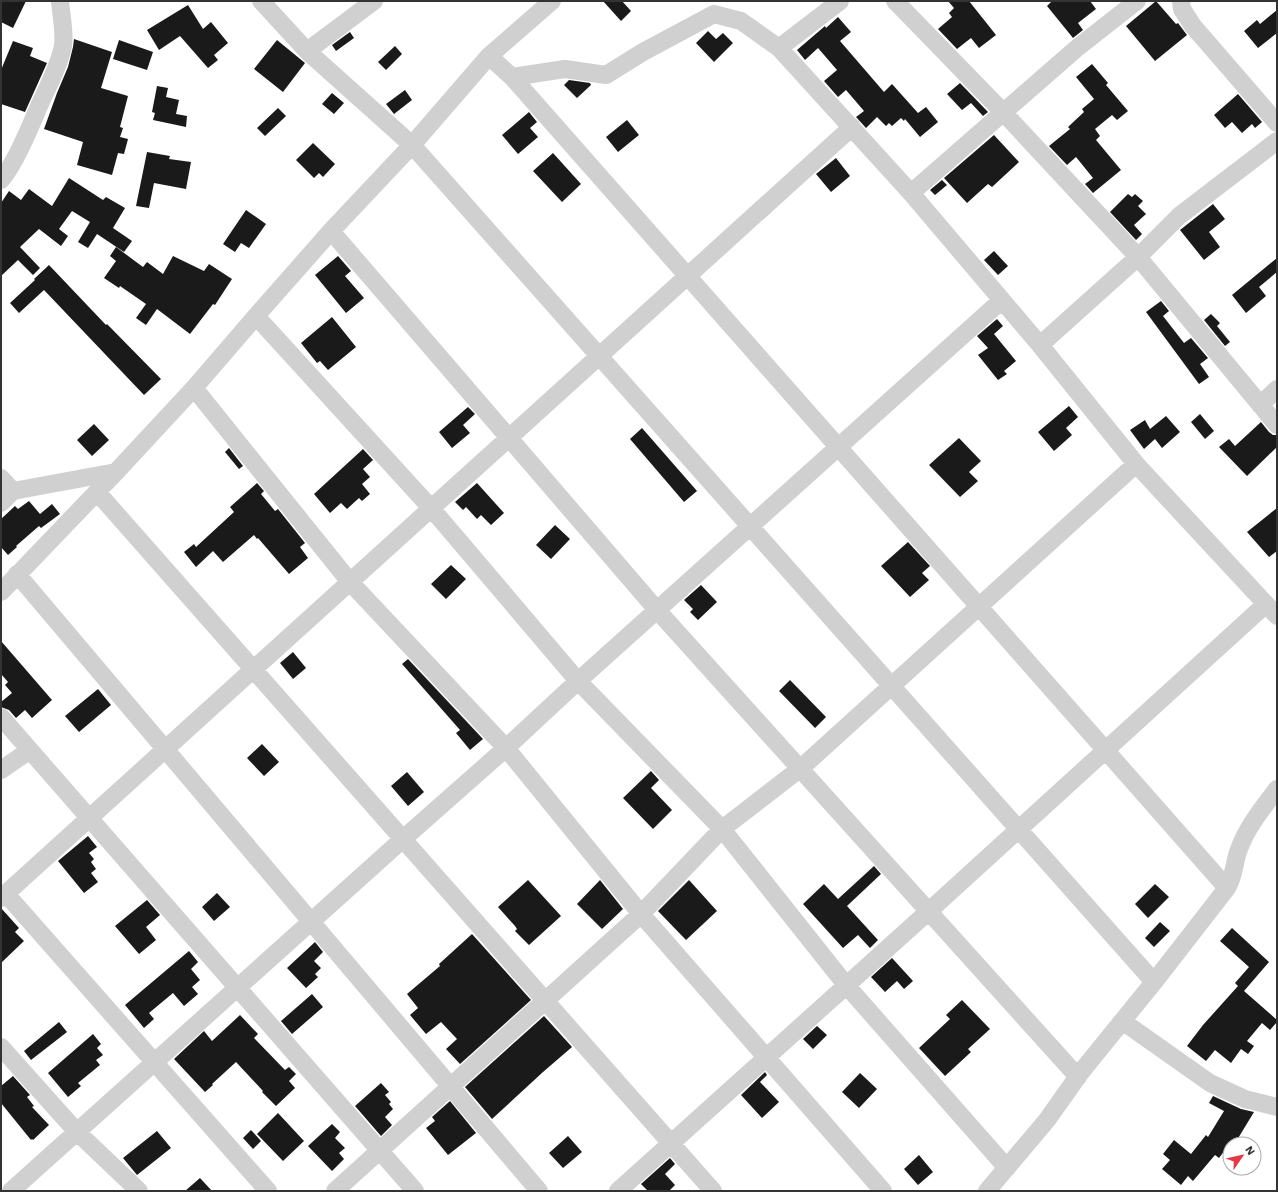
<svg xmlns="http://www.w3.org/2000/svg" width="1278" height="1192" font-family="'Work Sans',sans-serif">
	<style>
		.building { fill: #1a1a1a }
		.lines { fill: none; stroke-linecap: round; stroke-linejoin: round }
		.minor { stroke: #d0d0d0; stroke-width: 18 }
	</style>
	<rect width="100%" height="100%" fill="#fff"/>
	<path class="building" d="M1 1H26L13 28 1 22Z
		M603 1H622L631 11 621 21Z
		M948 1H969L996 35 979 48 971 38 957 49 938 29 952 17 949 13 954 8Z
		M1052 1H1090L1096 9 1078 23 1083 30 1073 38 1047 6Z
		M1156 1 1176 24 1178 23 1187 35 1155 61 1126 26Z
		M188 5 203 29 211 22 228 43 214 55 218 60 208 68 180 36 159 50 147 30Z
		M1277 10V33L1258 48 1244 31 1257 20 1260 24Z
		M838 17 851 32 840 41 884 92 892 84 918 113 926 107 938 122 920 137 905 119 904 121 901 118 892 126 889 123 886 126 877 117 866 128 856 117 864 111 846 90 838 97 824 81 837 70 818 48 805 60 797 50 825 26 826 28Z
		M708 31 716 39 723 33 733 43 714 62 696 43Z
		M350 32 354 38 336 51 332 45Z
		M74 39 112 52 101 88 128 96 120 127 123 128 120 137 128 139 124 154 118 153 112 175 77 165 83 142 44 129 57 93 68 67 73 47Z
		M119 40 153 52 147 70 113 59Z
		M277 40 305 63 283 92 254 69Z
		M13 41 33 48 30 56 47 63 25 112 1 104V70Z
		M395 46 402 54 386 70 378 62Z
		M1092 64 1108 83 1106 85 1128 111 1117 120 1112 115 1095 129 1100 136 1096 140 1121 170 1093 193 1085 184 1093 178 1076 157 1067 165 1049 146 1070 129 1068 127 1084 112 1082 109 1094 99 1076 77Z
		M569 80 590 83 591 85 577 98 564 85Z
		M960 83 988 112 983 116 971 103 962 110 947 94Z
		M157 86 168 88 166 97 179 100 176 114 187 116 186 127 153 120 155 113 152 112Z
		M405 90 412 100 394 114 386 104Z
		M332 93 344 103 334 114 322 104Z
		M1238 94 1262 122 1255 128 1252 124 1242 133 1232 122 1225 128 1214 115Z
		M278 108 286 116 265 136 257 128Z
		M529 112 537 122 530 128 538 137 518 154 502 135Z
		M627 120 639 135 618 152 606 137Z
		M994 135 1019 162 992 187 988 184 967 203 944 178Z
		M313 143 335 164 323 177 319 173 314 178 296 160Z
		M147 152 170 156 169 159 191 162 186 189 154 183 149 208 136 206Z
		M553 153 581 184 562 202 533 171Z
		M836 158 850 176 831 192 816 174Z
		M69 178 103 200 106 197 125 208 113 228 132 241 124 252 97 234 88 248 78 242 90 222 72 211 59 229 68 236 61 246 39 229 20 247 40 268 33 275 18 260 1 276V203L9 191 21 200 29 189 52 206Z
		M942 180 947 185 935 195 930 190Z
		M1128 194 1132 197 1135 194 1143 201 1138 206 1146 214 1134 225 1142 234 1136 240 1110 212Z
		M1213 204 1225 219 1209 232 1220 247 1204 260 1180 230Z
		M246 210 266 224 249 248 241 243 235 252 223 244Z
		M116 247 143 267 147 262 163 274 173 256 204 271 209 264 232 279 215 305 213 304 190 334 157 309 146 325 136 318 146 304 120 286 119 288 104 278 116 261 110 256Z
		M994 251 1008 266 998 275 984 260Z
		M338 256 351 271 345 276 364 298 346 313 315 275Z
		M1277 258V272L1259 287 1266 296 1246 313 1232 295Z
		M49 265 106 325 107 324 161 379 144 395 44 290 19 313 10 303 35 280 34 279Z
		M1161 301 1169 311 1163 316 1184 343 1191 338 1208 358 1200 364 1209 377 1199 384 1146 312Z
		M1211 314 1220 323 1217 326 1230 342 1225 346 1204 320Z
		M332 317 356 347 328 370 320 361 317 363 301 343Z
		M997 319 1003 326 994 334 1016 361 1004 371 1007 374 998 380 978 355 988 348 977 336Z
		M1069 406 1078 417 1066 428 1072 435 1054 451 1038 432Z
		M468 407 475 414 463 425 470 433 452 448 439 432Z
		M1200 414 1214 431 1205 439 1191 422Z
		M1166 416 1180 432 1162 448 1155 439 1144 449 1130 430 1145 420 1150 429Z
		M1261 422 1269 432 1273 435H1277V447L1247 476 1219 447 1229 439 1235 446Z
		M94 424 109 440 92 456 77 440Z
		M642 428 697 491 684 502 630 439Z
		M959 438 981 461 969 472 978 481 960 497 929 465Z
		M229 448 243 466 239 469 225 452Z
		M363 449 373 460 363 469 370 477 362 484 370 494 362 501 359 498 347 509 341 503 330 513 314 494Z
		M257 483 264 491 261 494 275 511 278 509 305 543 300 547 308 558 289 574 258 538 257 539 254 535 223 562 213 551 196 567 184 552 194 544 196 547 234 512 230 507Z
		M477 483 504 513 491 525 481 515 477 519 466 507 463 510 455 502Z
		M29 501 40 514 52 504 60 514 41 528 39 526 16 546 17 547 8 555 1 547V519L15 506 18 509Z
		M1277 508V551L1269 557 1247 532Z
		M555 525 570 539 551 559 536 545Z
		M908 542 930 566 922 573 929 580 910 597 881 566Z
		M451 565 466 579 446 599 431 584Z
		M701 585 717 602 698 620 690 612 693 609 684 600Z
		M1 641 52 700 32 718 25 710 16 718 9 710 1 707V702L12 693 5 685 8 682 1 674Z
		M293 652 306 668 293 679 280 663Z
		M408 659 483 739 470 750 456 733 460 730 402 664Z
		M790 680 826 717 815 728 779 691Z
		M98 689 111 705 79 732 65 716Z
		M262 744 279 762 264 776 247 758Z
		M651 771 659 780 651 788 672 810 653 829 623 798Z
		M407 772 424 792 408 806 391 786Z
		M88 836 97 847 89 853 94 859 91 862 96 869 91 873 98 882 84 893 58 861Z
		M874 866 881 874 847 906 878 940 870 948 858 935 843 948 803 904 824 884 838 899Z
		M528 880 561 916 529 945 515 931 517 929 515 926 498 907Z
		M600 880 623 909 602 929 577 904Z
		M689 880 717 911 686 940 658 911Z
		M1155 884 1169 897 1148 918 1135 904Z
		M217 893 230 907 214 921 202 907Z
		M147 900 160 915 146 927 156 940 139 954 115 926Z
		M1 908 19 928 15 932 24 941 1 963Z
		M1160 922 1170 931 1154 947 1145 938Z
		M1232 928 1269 962 1244 991 1277 1020V1022L1270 1030 1262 1023 1247 1041 1254 1046 1248 1054 1241 1049 1231 1063 1215 1050 1206 1061 1187 1046 1203 1025 1238 986 1235 983 1249 967 1220 941Z
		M472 934 531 1000 460 1064 446 1049 457 1039 441 1022 426 1034 410 1015 418 1008 407 994 440 966 439 964Z
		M315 942 323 952 314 961 321 968 315 974 318 977 306 988 287 968Z
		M189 951 198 962 191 969 200 980 192 987 198 994 184 1006 173 993 149 1013 154 1019 144 1028 125 1005Z
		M892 958 913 981 904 989 897 981 885 992 871 977Z
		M312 994 323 1007 292 1034 281 1021Z
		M962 1000 990 1029 968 1049 971 1052 945 1076 919 1048 950 1019 946 1015Z
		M240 1015 258 1034 254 1038 285 1070 289 1067 296 1074 289 1081 295 1088 276 1106 262 1092 263 1091 236 1062 212 1084 213 1085 205 1092 174 1059 204 1031 212 1041Z
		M544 1016 572 1047 543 1072 492 1119 465 1087Z
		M59 1022 67 1032 31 1060 24 1051Z
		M817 1026 827 1035 813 1049 803 1039Z
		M93 1034 101 1044 97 1048 103 1055 96 1060 100 1065 78 1083 81 1086 68 1097 48 1073Z
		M765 1072 767 1075 760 1082 779 1102 762 1118 741 1095Z
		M860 1073 877 1089 859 1108 842 1092Z
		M13 1076 30 1095 27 1097 34 1106 32 1107 49 1125 33 1140 32 1139 31 1140 1 1103V1086Z
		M381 1083 389 1092 385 1095 391 1102 389 1104 393 1109 385 1117 392 1125 381 1136 355 1106Z
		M1213 1096 1241 1109 1254 1112 1237 1140 1234 1138 1219 1158 1215 1155 1193 1181 1188 1176 1181 1185 1162 1169 1170 1160 1163 1154 1174 1140 1191 1154 1206 1135 1208 1137 1224 1111 1209 1103Z
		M450 1101 476 1133 448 1155 426 1128 435 1121 432 1117Z
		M278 1113 304 1141 283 1161 257 1134Z
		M332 1124 340 1132 335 1138 345 1148 339 1153 344 1159 332 1171 308 1146Z
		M251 1130 261 1141 253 1149 243 1138Z
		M157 1131 171 1148 137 1175 123 1158Z
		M568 1136 582 1152 563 1168 549 1153Z
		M919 1155 933 1172 918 1185 904 1169Z
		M670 1158 675 1164 665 1174 675 1185 669 1191H648L641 1184Z
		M200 1178 212 1191H185Z"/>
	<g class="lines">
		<path class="minor" d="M261 1 307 51 412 145 1154 982
			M895 1 1003 112 1138 257 1277 425
			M1181 1 1182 9 1193 26 1277 123
			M779 48 840 1
			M307 51 374 1
			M489 56 552 1
			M512 77 1227 888
			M1 180C16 162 30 127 40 104 48 86 58 68 62 50 66 38 61 14 60 1
			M911 193 1077 48 1137 1
			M331 231 657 610 1078 1077
			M256 316 431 508 578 681 722 829 846 985 1007 1168
			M1040 345 1138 257 1179 216 1277 141
			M194 388 350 582 506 748 641 914 883 1191
			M1260 405 1277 389
			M1 478 13 491
			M97 492 713 1191
			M1 503 13 491 116 472
			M17 574 539 1191
			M1 592 116 472 194 388 256 316 331 231 412 145 489 56 512 77 565 69 606 75 643 52 714 14 741 21 779 48 911 193 1040 345 1136 464 1277 616
			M1 717 415 1191
			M1 770 30 750
			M6 894 268 1191
			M1 898 852 127
			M1122 1021 1210 1083 1245 1099 1277 1107
			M1 1047 77 1132 139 1191
			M11 1191 403 839 506 748 578 681 1002 300
			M335 1191 641 914 722 829 801 768 1136 464
			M618 1191 929 911 1266 604
			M987 1191 1047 1120 1081 1072 1154 982 1227 888C1234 877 1234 864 1238 852 1246 828 1262 809 1277 789"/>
	</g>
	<rect width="1278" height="1192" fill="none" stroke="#333333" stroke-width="4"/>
	<g transform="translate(1242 1156) rotate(56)"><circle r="19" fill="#ffffff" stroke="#adadad"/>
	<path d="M0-3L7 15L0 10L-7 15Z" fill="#e63946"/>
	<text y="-6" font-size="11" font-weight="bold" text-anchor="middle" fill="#333333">N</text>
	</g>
</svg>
